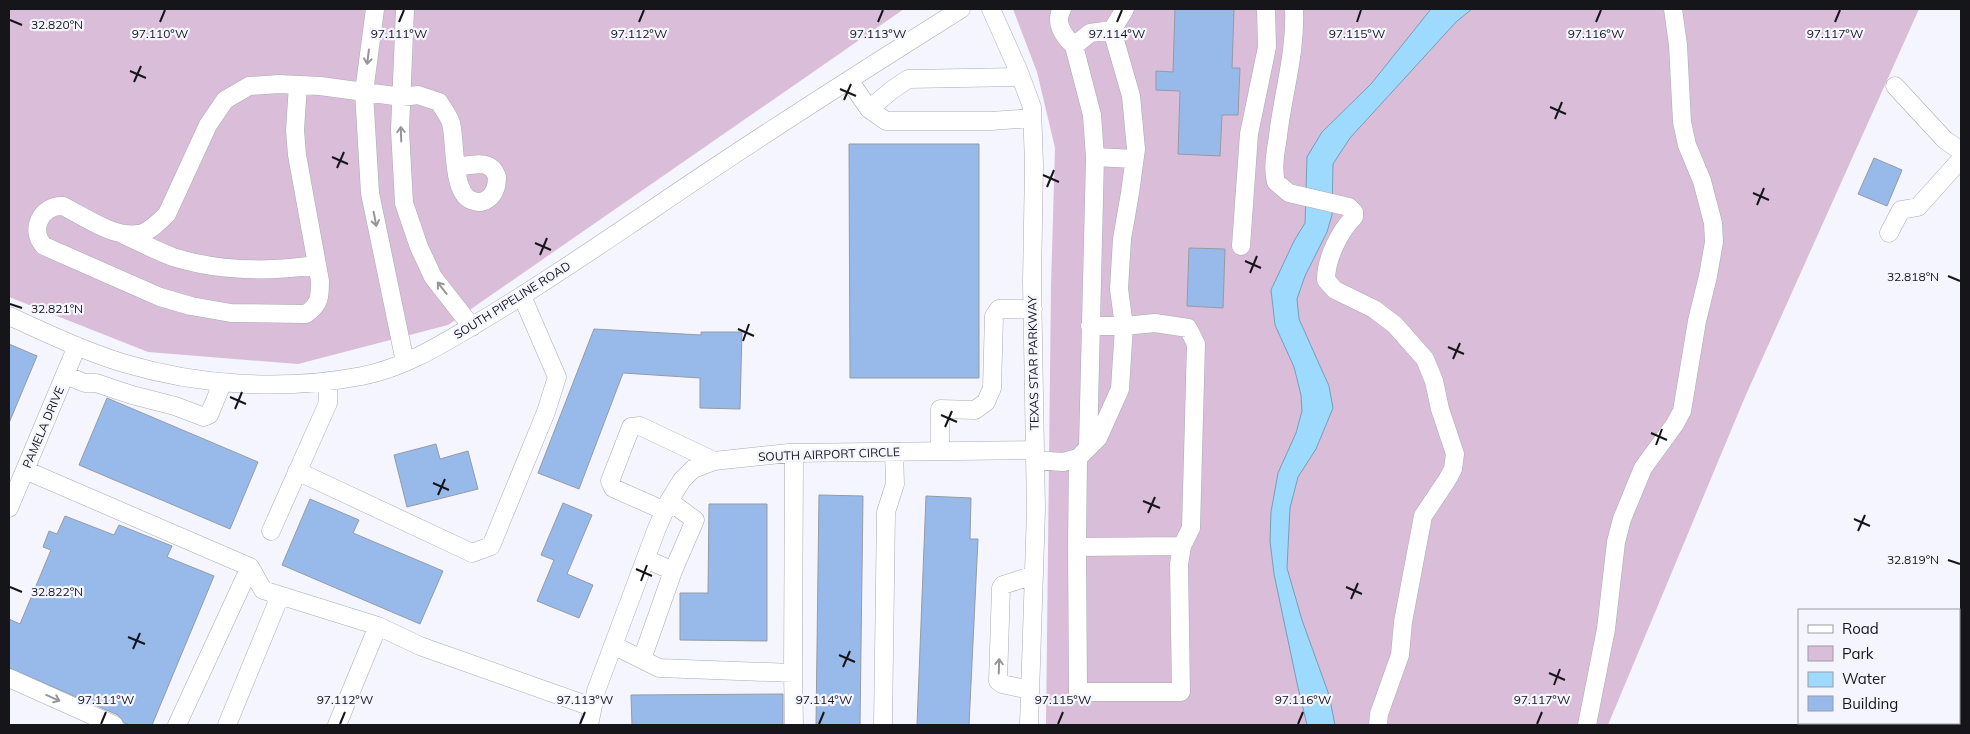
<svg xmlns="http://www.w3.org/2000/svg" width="1970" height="734" font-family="Mulish,sans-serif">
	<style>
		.green { fill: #dabdd9 }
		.water { fill: #9ddafe; stroke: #749fba }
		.building { fill: #98baeb; stroke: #959ba4 }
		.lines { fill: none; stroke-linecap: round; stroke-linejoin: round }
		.minor-casing { stroke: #aaabb5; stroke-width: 19 }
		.minor { stroke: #fff; stroke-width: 18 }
		.oneway { stroke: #969698 }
		.ticks { fill: none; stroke: #16161a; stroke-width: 2 }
		.labels { text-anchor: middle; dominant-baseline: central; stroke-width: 4.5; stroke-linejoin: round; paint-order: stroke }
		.street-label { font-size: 12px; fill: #16161a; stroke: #f4f5fe }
		.ticks-label { font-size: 12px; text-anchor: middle; fill: #16161a; stroke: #f4f5fe; stroke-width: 4.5; stroke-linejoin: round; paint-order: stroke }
	</style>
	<rect width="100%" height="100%" fill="#f4f5fe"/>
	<path class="green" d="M9 9H904L448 325 298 364 148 352 9 297Z
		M1013 9H1919L1745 397 1608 725H1046L1051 286 1055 148 1037 72Z"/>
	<path class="water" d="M1431 9H1472L1456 22 1350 138 1333 164 1332 215 1327 232 1305 276 1297 299 1299 319 1329 386 1333 408 1316 449 1298 477 1290 508 1287 568 1302 620 1329 695 1335 725H1307L1297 683 1274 574 1270 541 1271 512 1278 473 1296 433 1302 411 1301 395 1294 367 1275 325 1271 290 1294 241 1305 223 1307 157 1322 132 1371 84Z"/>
	<path class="building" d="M1175 9H1234L1232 68H1240L1238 115H1222L1220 156 1178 154 1180 91 1156 90V71L1173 72Z
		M849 144H979V378H850Z
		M1874 158 1902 170 1887 206 1858 194Z
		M1189 248 1225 249 1223 308 1187 306Z
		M594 329 701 335V332H742L740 409 700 408V378L623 373 579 489 538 473Z
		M9 344 37 356 9 423Z
		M107 398 258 462 230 529 79 465Z
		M436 444 440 459 468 451 478 489 407 507 394 455Z
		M819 495 863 496 860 725H816Z
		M926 496 971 498 970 539H978L969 725H917Z
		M310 499 359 520 353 533 443 571 420 624 282 565Z
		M563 503 592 515 567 574 593 585 579 618 537 601 554 560 541 555Z
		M709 504H767V641L680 640V593H708Z
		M65 516 114 535 119 525 172 546 167 557 214 576 152 725H130L124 723 118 715 9 668V619L20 624 51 550 43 547 49 531 57 534Z
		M783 694V725H632L631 695Z"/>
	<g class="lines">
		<g class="minor-casing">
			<path id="minor" d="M375 9 364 92 370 193 405 362
				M405 9 400 130 404 203 419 247 433 277 472 327
				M991 9 1019 72 1032 107 1034 165 1032 282 1036 510 1029 725
				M1062 9C1054 23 1063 35 1074 46L1092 115 1095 157 1088 448
				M1294 9C1296 52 1283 93 1278 136 1276 151 1272 167 1276 182L1289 193 1349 207 1354 212V217C1339 232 1326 259 1326 280L1335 290 1374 309 1395 325 1425 359 1434 381 1440 409 1455 454 1453 469 1447 480 1423 516 1403 622 1400 655 1379 714 1378 725
				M1074 46 1090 33 1112 30
				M849 80 869 109 886 121H991L1032 118
				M298 85 295 130 297 155 320 281C320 297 320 304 306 314L231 313 191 306 160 297 44 246C29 230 41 205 63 206 85 217 113 238 139 234 149 232 160 221 167 214L208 125 225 100 249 86 279 84 320 86 402 97 418 95 439 102C443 109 449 116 451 123 456 141 451 197 474 201 479 203 484 202 489 198 495 193 497 185 497 177 491 158 472 165 456 167
				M1895 86 1945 140 1961 151
				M869 109 892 90 908 79 1021 77
				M1095 157 1134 159
				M1889 233 1901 210 1918 207 1961 159
				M124 235C140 242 156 251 173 257 220 272 268 272 317 265
				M1241 246 1249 134 1267 47 1266 9
				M9 316C46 333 84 351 123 363 200 386 283 391 362 376 403 368 439 346 474 325 534 290 592 250 650 211 752 141 856 75 961 9
				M65 375 85 383H96L132 395 175 406 204 417 209 415 222 384
				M940 451V409L975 410 986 402 992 388 994 316 999 309H1033
				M1078 458 1077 547 1182 546 1191 528 1196 344 1188 328 1155 323 1124 326H1090
				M1035 460 1063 462 1078 458 1098 438 1120 389 1124 326 1119 289 1122 239 1130 193 1136 149 1131 96 1112 30 1125 9
				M25 470 250 567 263 590 378 626 420 646 592 707
				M297 471 472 553 491 546 546 412 557 377 522 296
				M669 501 695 520 673 571
				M9 508 77 346
				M665 511 613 488 610 481 631 427 640 426 714 461
				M271 531 328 403V381
				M1077 547 1078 692H1181L1179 564 1182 546
				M613 645 659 668 793 673 794 725
				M642 659 673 571 646 559
				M793 673 794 453
				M9 678 114 725
				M1030 690 1002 684 998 681 1001 588 1003 585 1034 575
				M177 725 250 567
				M227 725 280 596
				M337 725 378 626
				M589 725 596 691 657 528 669 501 682 480 693 469 714 461 789 453 1035 450
				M883 725 886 512 895 484 894 452
				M1587 725 1606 629 1616 542 1622 519 1643 468 1675 424 1682 411 1697 321 1708 276 1714 242 1713 223 1702 181 1687 145 1682 122 1678 45 1673 9"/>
		</g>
		<use href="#minor" class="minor"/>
	</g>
	<defs><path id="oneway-shaft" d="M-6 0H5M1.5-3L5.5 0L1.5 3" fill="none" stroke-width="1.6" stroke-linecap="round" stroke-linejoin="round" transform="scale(1.25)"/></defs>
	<g class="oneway">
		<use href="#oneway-shaft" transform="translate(368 57) rotate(97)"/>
		<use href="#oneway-shaft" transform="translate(401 134) rotate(-92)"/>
		<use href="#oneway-shaft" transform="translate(375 219) rotate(79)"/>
		<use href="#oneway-shaft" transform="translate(442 288) rotate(-128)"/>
		<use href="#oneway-shaft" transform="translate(999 666) rotate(-88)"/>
		<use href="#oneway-shaft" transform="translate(53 698) rotate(24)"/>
	</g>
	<path class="ticks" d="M10 20 22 25M160 22 165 10M399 22 404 10M639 22 644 10M878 22 883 10M1117 22 1122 10M1357 22 1361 10M1596 22 1601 10M1835 22 1840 10M130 71 146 78M134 82 141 66M840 89 856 96M844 100 851 84M1550 107 1566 114M1555 119 1562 102M332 157 348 164M337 168 344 152M1043 175 1059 182M1047 187 1054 170M1753 193 1769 200M1757 205 1764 188M535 243 551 250M540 255 547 238M1245 261 1261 268M1250 273 1257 256M1948 276 1960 281M10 304 22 308M738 329 754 336M743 341 749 324M1448 347 1464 354M1453 359 1460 343M230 397 246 404M235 409 242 392M941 415 957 422M945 427 952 411M1651 433 1667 440M1656 445 1662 429M433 483 449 490M438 495 445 479M1143 501 1160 508M1148 513 1155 497M1854 519 1870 526M1858 531 1865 515M1948 560 1960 564M636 569 652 576M641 581 647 565M10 587 22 592M1346 587 1362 594M1351 599 1358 583M128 637 145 644M133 649 140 633M839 655 855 662M843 667 850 651M1549 673 1565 680M1554 685 1560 669M101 724 106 712M340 724 345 712M580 724 585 712M819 724 824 712M1058 724 1063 712M1298 724 1303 712M1537 724 1542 712"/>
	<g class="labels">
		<g class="street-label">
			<text transform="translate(512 300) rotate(-32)">SOUTH PIPELINE ROAD</text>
			<text transform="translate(1033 363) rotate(-91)">TEXAS STAR PARKWAY</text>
			<text transform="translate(43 427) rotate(-67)">PAMELA DRIVE</text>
			<text transform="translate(829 454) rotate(-2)">SOUTH AIRPORT CIRCLE</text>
		</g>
	</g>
	<g class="ticks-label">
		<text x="57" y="29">32.820°N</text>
		<text x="399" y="38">97.111°W</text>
		<text x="639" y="38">97.112°W</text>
		<text x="878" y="38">97.113°W</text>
		<text x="1117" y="38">97.114°W</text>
		<text x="1357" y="38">97.115°W</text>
		<text x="1596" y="38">97.116°W</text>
		<text x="1835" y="38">97.117°W</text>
		<text x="160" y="38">97.110°W</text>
		<text x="1913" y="281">32.818°N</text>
		<text x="57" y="313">32.821°N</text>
		<text x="1913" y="564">32.819°N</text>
		<text x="57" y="596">32.822°N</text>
		<text x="106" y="704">97.111°W</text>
		<text x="345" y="704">97.112°W</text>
		<text x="585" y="704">97.113°W</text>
		<text x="824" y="704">97.114°W</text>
		<text x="1063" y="704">97.115°W</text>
		<text x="1303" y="704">97.116°W</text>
		<text x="1542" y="704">97.117°W</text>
	</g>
	<rect width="1970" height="734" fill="none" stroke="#16161a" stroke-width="20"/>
	<rect x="1798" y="609" width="162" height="115" fill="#f4f5fe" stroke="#9b9ca3"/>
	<rect x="1808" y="625" width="25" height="8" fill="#ffffff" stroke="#9b9ca3"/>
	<text x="1842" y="634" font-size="15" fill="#16161a">Road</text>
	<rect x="1808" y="646" width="25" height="15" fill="#dabdd9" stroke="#9b9ca3"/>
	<text x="1842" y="659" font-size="15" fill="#16161a">Park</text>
	<rect x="1808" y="672" width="25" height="15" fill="#9ddafe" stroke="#9b9ca3"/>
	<text x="1842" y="684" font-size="15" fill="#16161a">Water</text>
	<rect x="1808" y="696" width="25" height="15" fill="#98baeb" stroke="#9b9ca3"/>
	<text x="1842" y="709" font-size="15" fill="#16161a">Building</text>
</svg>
